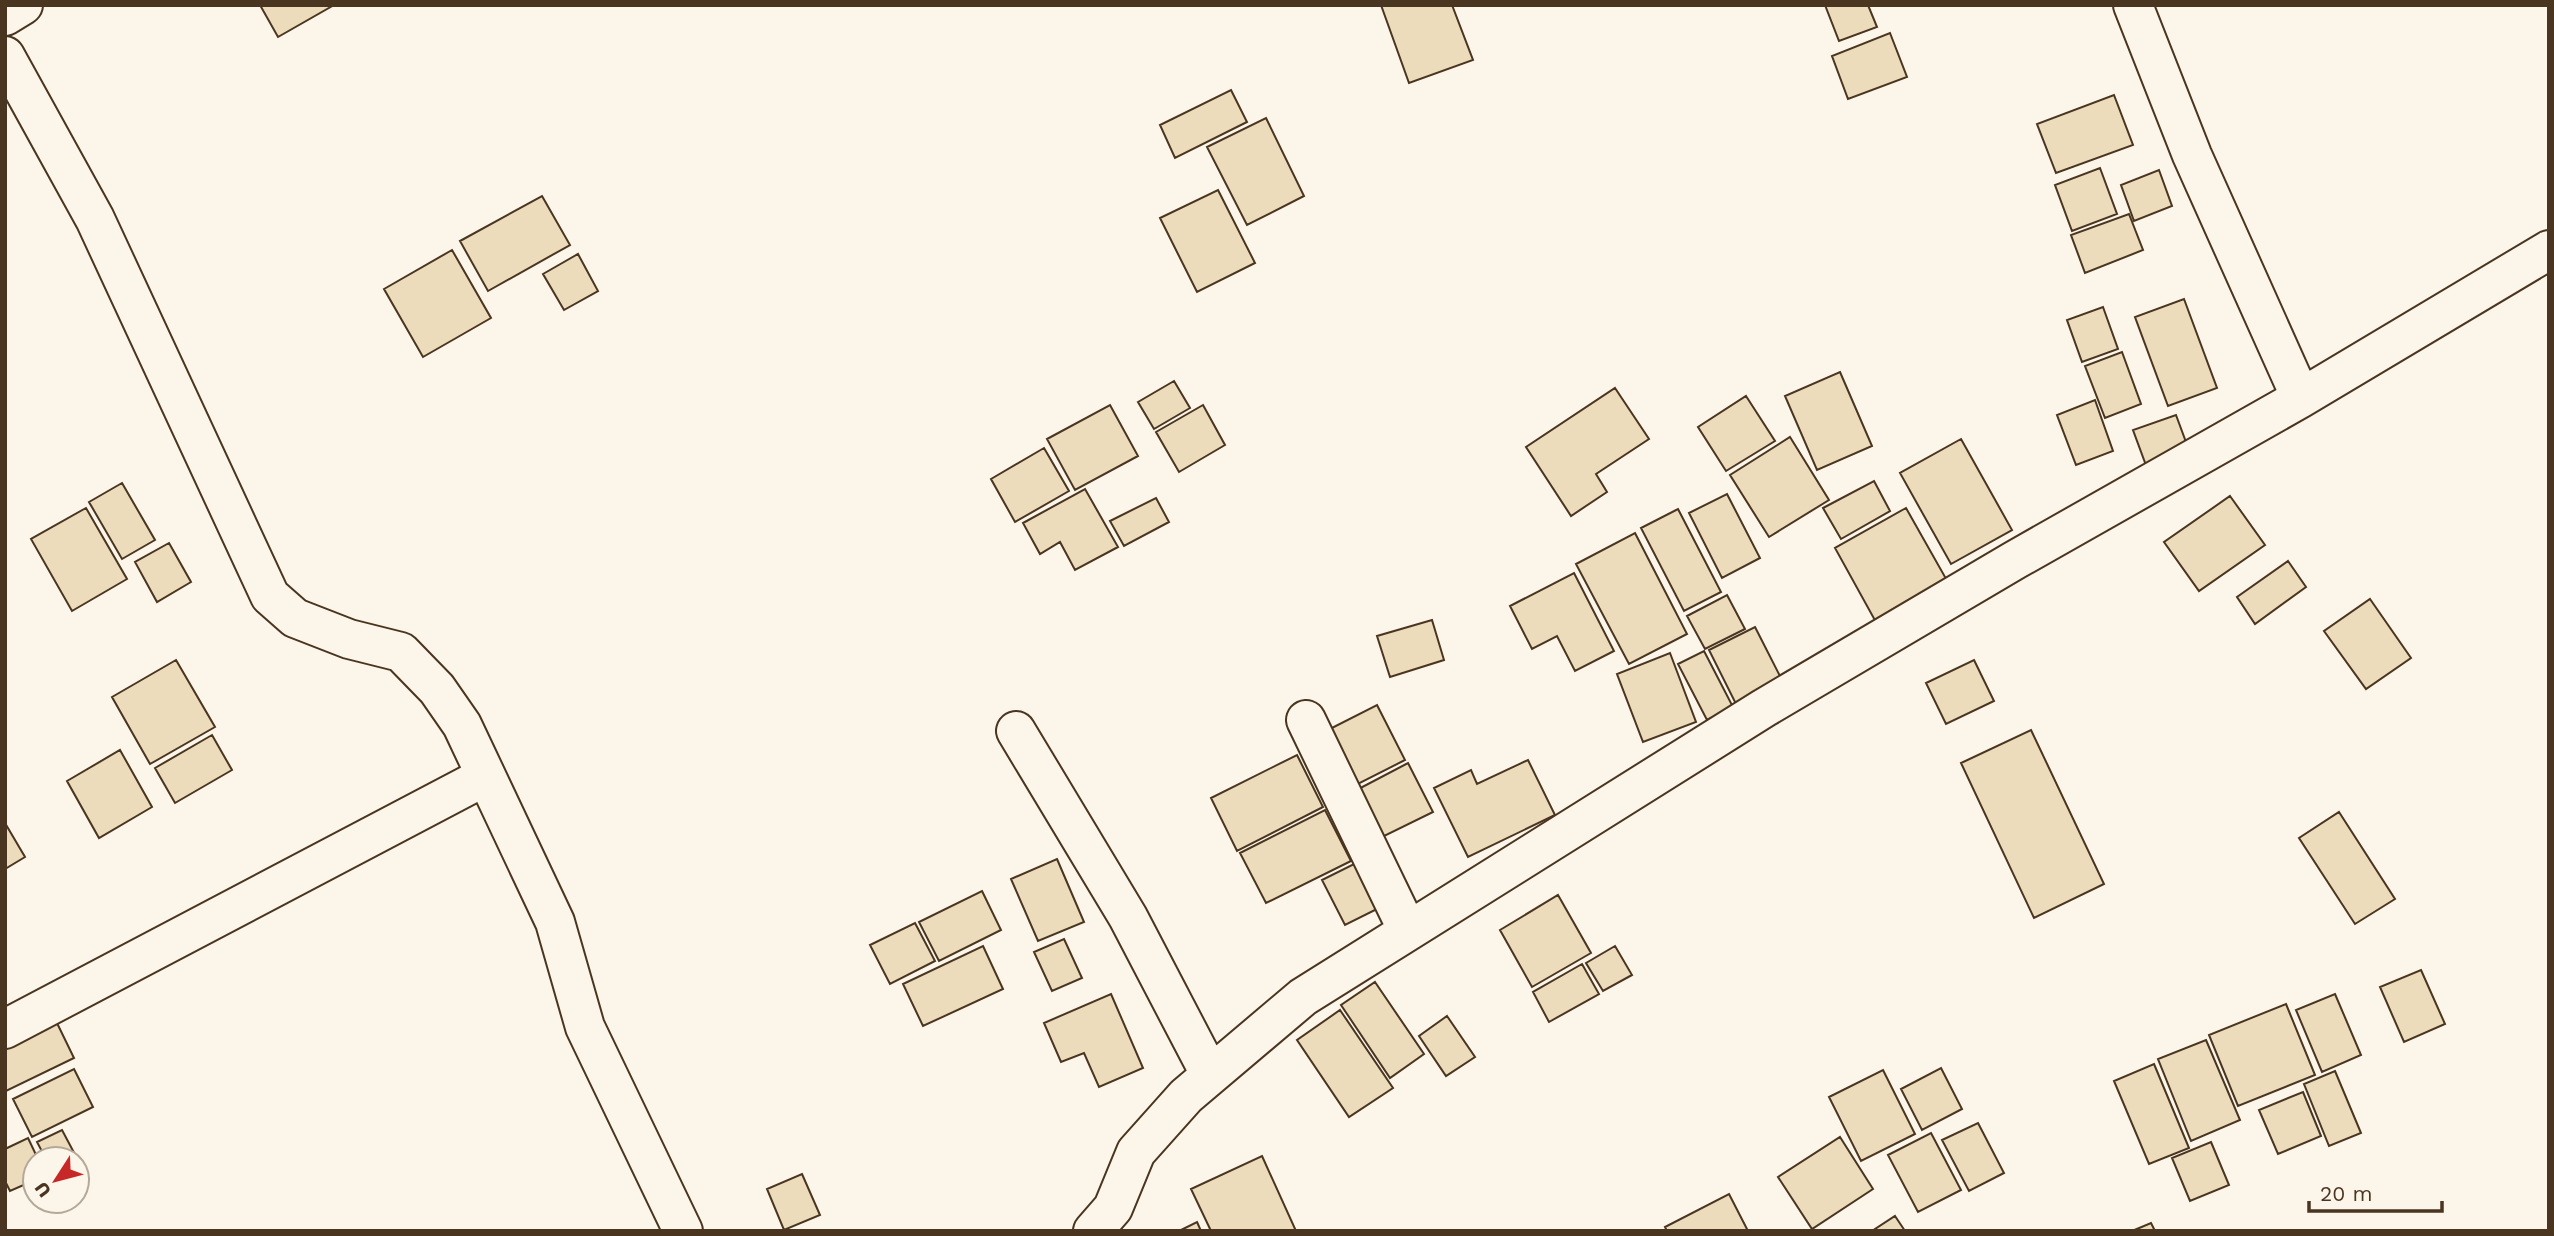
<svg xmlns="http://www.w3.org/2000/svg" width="2554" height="1236" font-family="'Work Sans',sans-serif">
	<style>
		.building { fill: #ecdcbc; stroke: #4a3520; stroke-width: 2 }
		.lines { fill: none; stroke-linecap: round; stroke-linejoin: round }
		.minor-casing { stroke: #4a3520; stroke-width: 42 }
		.minor { stroke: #fbf6e9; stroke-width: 38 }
	</style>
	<rect width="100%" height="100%" fill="#fbf6e9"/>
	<path class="building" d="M260 5H334L278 37Z
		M1381 5H1452L1473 60 1409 83Z
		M1825 5H1868L1877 27 1839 41Z
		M1890 33 1907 77 1848 99 1832 56Z
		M1231 90 1247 122 1175 158 1160 125Z
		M2114 95 2133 145 2056 173 2037 124Z
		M1266 118 1304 196 1247 225 1207 147Z
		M2100 168 2117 214 2072 231 2055 185Z
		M2159 170 2172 206 2134 221 2121 185Z
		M1218 190 1255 263 1197 292 1160 218Z
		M542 196 570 245 488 291 460 241Z
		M2129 214 2143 250 2085 273 2071 235Z
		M452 250 491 318 423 357 384 289Z
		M578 254 598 291 564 310 543 274Z
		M2184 299 2217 388 2168 406 2135 317Z
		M2103 307 2118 349 2082 362 2067 320Z
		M2122 352 2141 404 2105 418 2085 366Z
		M1840 372 1872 446 1817 470 1785 396Z
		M1174 381 1190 408 1154 429 1138 402Z
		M1615 388 1649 439 1596 474 1607 492 1571 516 1526 447Z
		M1746 396 1775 441 1726 471 1698 427Z
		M2095 400 2113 451 2076 465 2057 415Z
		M1110 405 1138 456 1075 490 1047 439Z
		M1203 405 1225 445 1179 472 1156 432Z
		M2176 415 2190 453 2147 468 2133 430Z
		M1790 437 1829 500 1769 537 1730 475Z
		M1961 439 2012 530 1951 564 1900 473Z
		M1044 448 1069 491 1015 522 991 479Z
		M1874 481 1890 511 1841 539 1823 508Z
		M122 483 155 540 122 559 89 502Z
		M1085 489 1118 547 1075 570 1060 542 1040 554 1023 523Z
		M1727 494 1760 558 1722 578 1689 513Z
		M2230 496 2265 545 2199 591 2164 542Z
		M1156 498 1169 522 1124 546 1110 521Z
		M86 508 127 579 72 611 31 539Z
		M1906 508 1949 584 1877 624 1835 548Z
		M1678 509 1721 592 1684 611 1641 528Z
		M1635 533 1687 634 1629 664 1576 564Z
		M169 543 191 582 157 602 135 562Z
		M2288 561 2306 587 2255 624 2237 597Z
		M1574 573 1614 651 1575 671 1557 636 1532 649 1510 606Z
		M1727 595 1745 629 1705 649 1687 616Z
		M2370 599 2411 658 2366 689 2324 631Z
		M1432 620 1444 660 1390 677 1377 636Z
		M1755 627 1783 682 1737 706 1709 650Z
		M1704 651 1733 707 1707 720 1678 664Z
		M1670 653 1696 722 1643 742 1617 674Z
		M176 660 215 727 150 764 112 697Z
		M1974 660 1994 701 1946 724 1926 683Z
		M1377 705 1405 760 1346 790 1318 735Z
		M2031 730 2104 884 2034 918 1961 763Z
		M212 735 232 770 175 803 155 768Z
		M120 750 152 807 99 838 67 781Z
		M1297 755 1323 807 1237 851 1211 798Z
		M1528 760 1555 815 1468 857 1434 788 1471 770 1477 784Z
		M1408 763 1433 812 1374 841 1349 794Z
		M1325 810 1351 861 1266 903 1240 853Z
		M2339 812 2395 899 2355 924 2299 838Z
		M5 823 25 857 5 869Z
		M1057 859 1084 922 1038 941 1011 879Z
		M1362 860 1385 905 1345 925 1322 880Z
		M982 891 1001 930 939 961 919 922Z
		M1558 895 1591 953 1532 987 1500 930Z
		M915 923 935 961 890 984 870 945Z
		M1064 939 1082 978 1052 991 1034 952Z
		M983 946 1003 989 923 1026 903 984Z
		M1615 946 1632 975 1603 991 1586 963Z
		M1582 964 1599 994 1549 1022 1533 992Z
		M2421 970 2445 1024 2404 1042 2380 987Z
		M1375 982 1424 1054 1390 1078 1341 1005Z
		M1111 994 1143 1068 1099 1087 1084 1053 1061 1062 1044 1023Z
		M2335 994 2361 1055 2322 1072 2296 1010Z
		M2286 1004 2315 1075 2238 1106 2209 1035Z
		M1340 1010 1393 1088 1349 1117 1297 1040Z
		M1447 1016 1475 1057 1446 1076 1419 1036Z
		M56 1021 74 1058 6 1091 5 1046Z
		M2206 1040 2240 1120 2191 1141 2158 1059Z
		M2154 1064 2189 1148 2149 1164 2114 1081Z
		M1941 1068 1962 1109 1922 1130 1901 1089Z
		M74 1069 93 1107 32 1137 13 1099Z
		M1883 1070 1915 1134 1861 1161 1829 1097Z
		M2335 1071 2361 1133 2329 1146 2304 1084Z
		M2303 1092 2321 1136 2278 1154 2259 1110Z
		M1978 1123 2004 1173 1969 1191 1942 1140Z
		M62 1130 79 1162 77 1163V1159H46L37 1142Z
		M1931 1133 1961 1190 1918 1212 1888 1155Z
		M1840 1137 1873 1189 1812 1229 1778 1177Z
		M28 1138 38 1159H35V1180L10 1191 5 1181V1149Z
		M2211 1142 2229 1185 2190 1201 2172 1158Z
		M1262 1156 1296 1231H1211L1191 1189Z
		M802 1174 820 1215 784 1230 767 1189Z
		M1729 1194 1748 1231H1667L1665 1227Z
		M1895 1216 1905 1231H1872Z
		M1197 1222 1201 1231H1179Z
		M2151 1223 2155 1231H2132Z"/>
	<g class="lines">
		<g class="minor-casing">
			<path id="minor" d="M2133 5 2192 155 2301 398
				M5 16 23 5
				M5 56 95 219 270 596 295 618 349 639 401 652 437 689 462 725 555 922 585 1027 683 1231
				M1306 720 1408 931
				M1016 731 1128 917 1210 1074
				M5 1029 486 776
				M1093 1231 1113 1208 1136 1152 1186 1096 1303 997 1764 708 2015 560 2301 398 2549 250"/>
		</g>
		<use href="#minor" class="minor"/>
	</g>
	<rect width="2554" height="1236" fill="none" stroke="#4a3520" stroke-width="14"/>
	<g transform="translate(56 1180) rotate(234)"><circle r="33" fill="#fbf6e9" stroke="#b4a999" stroke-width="2"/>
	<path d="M0-5L12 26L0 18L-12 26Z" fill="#c62828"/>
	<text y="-10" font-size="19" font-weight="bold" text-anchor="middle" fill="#4a3520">U</text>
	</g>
	<path d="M2309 1201v10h133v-10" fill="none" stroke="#4a3520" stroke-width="3.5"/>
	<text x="2320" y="1201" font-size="21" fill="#4a3520" stroke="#fbf6e9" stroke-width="5" paint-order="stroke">20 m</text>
</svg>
